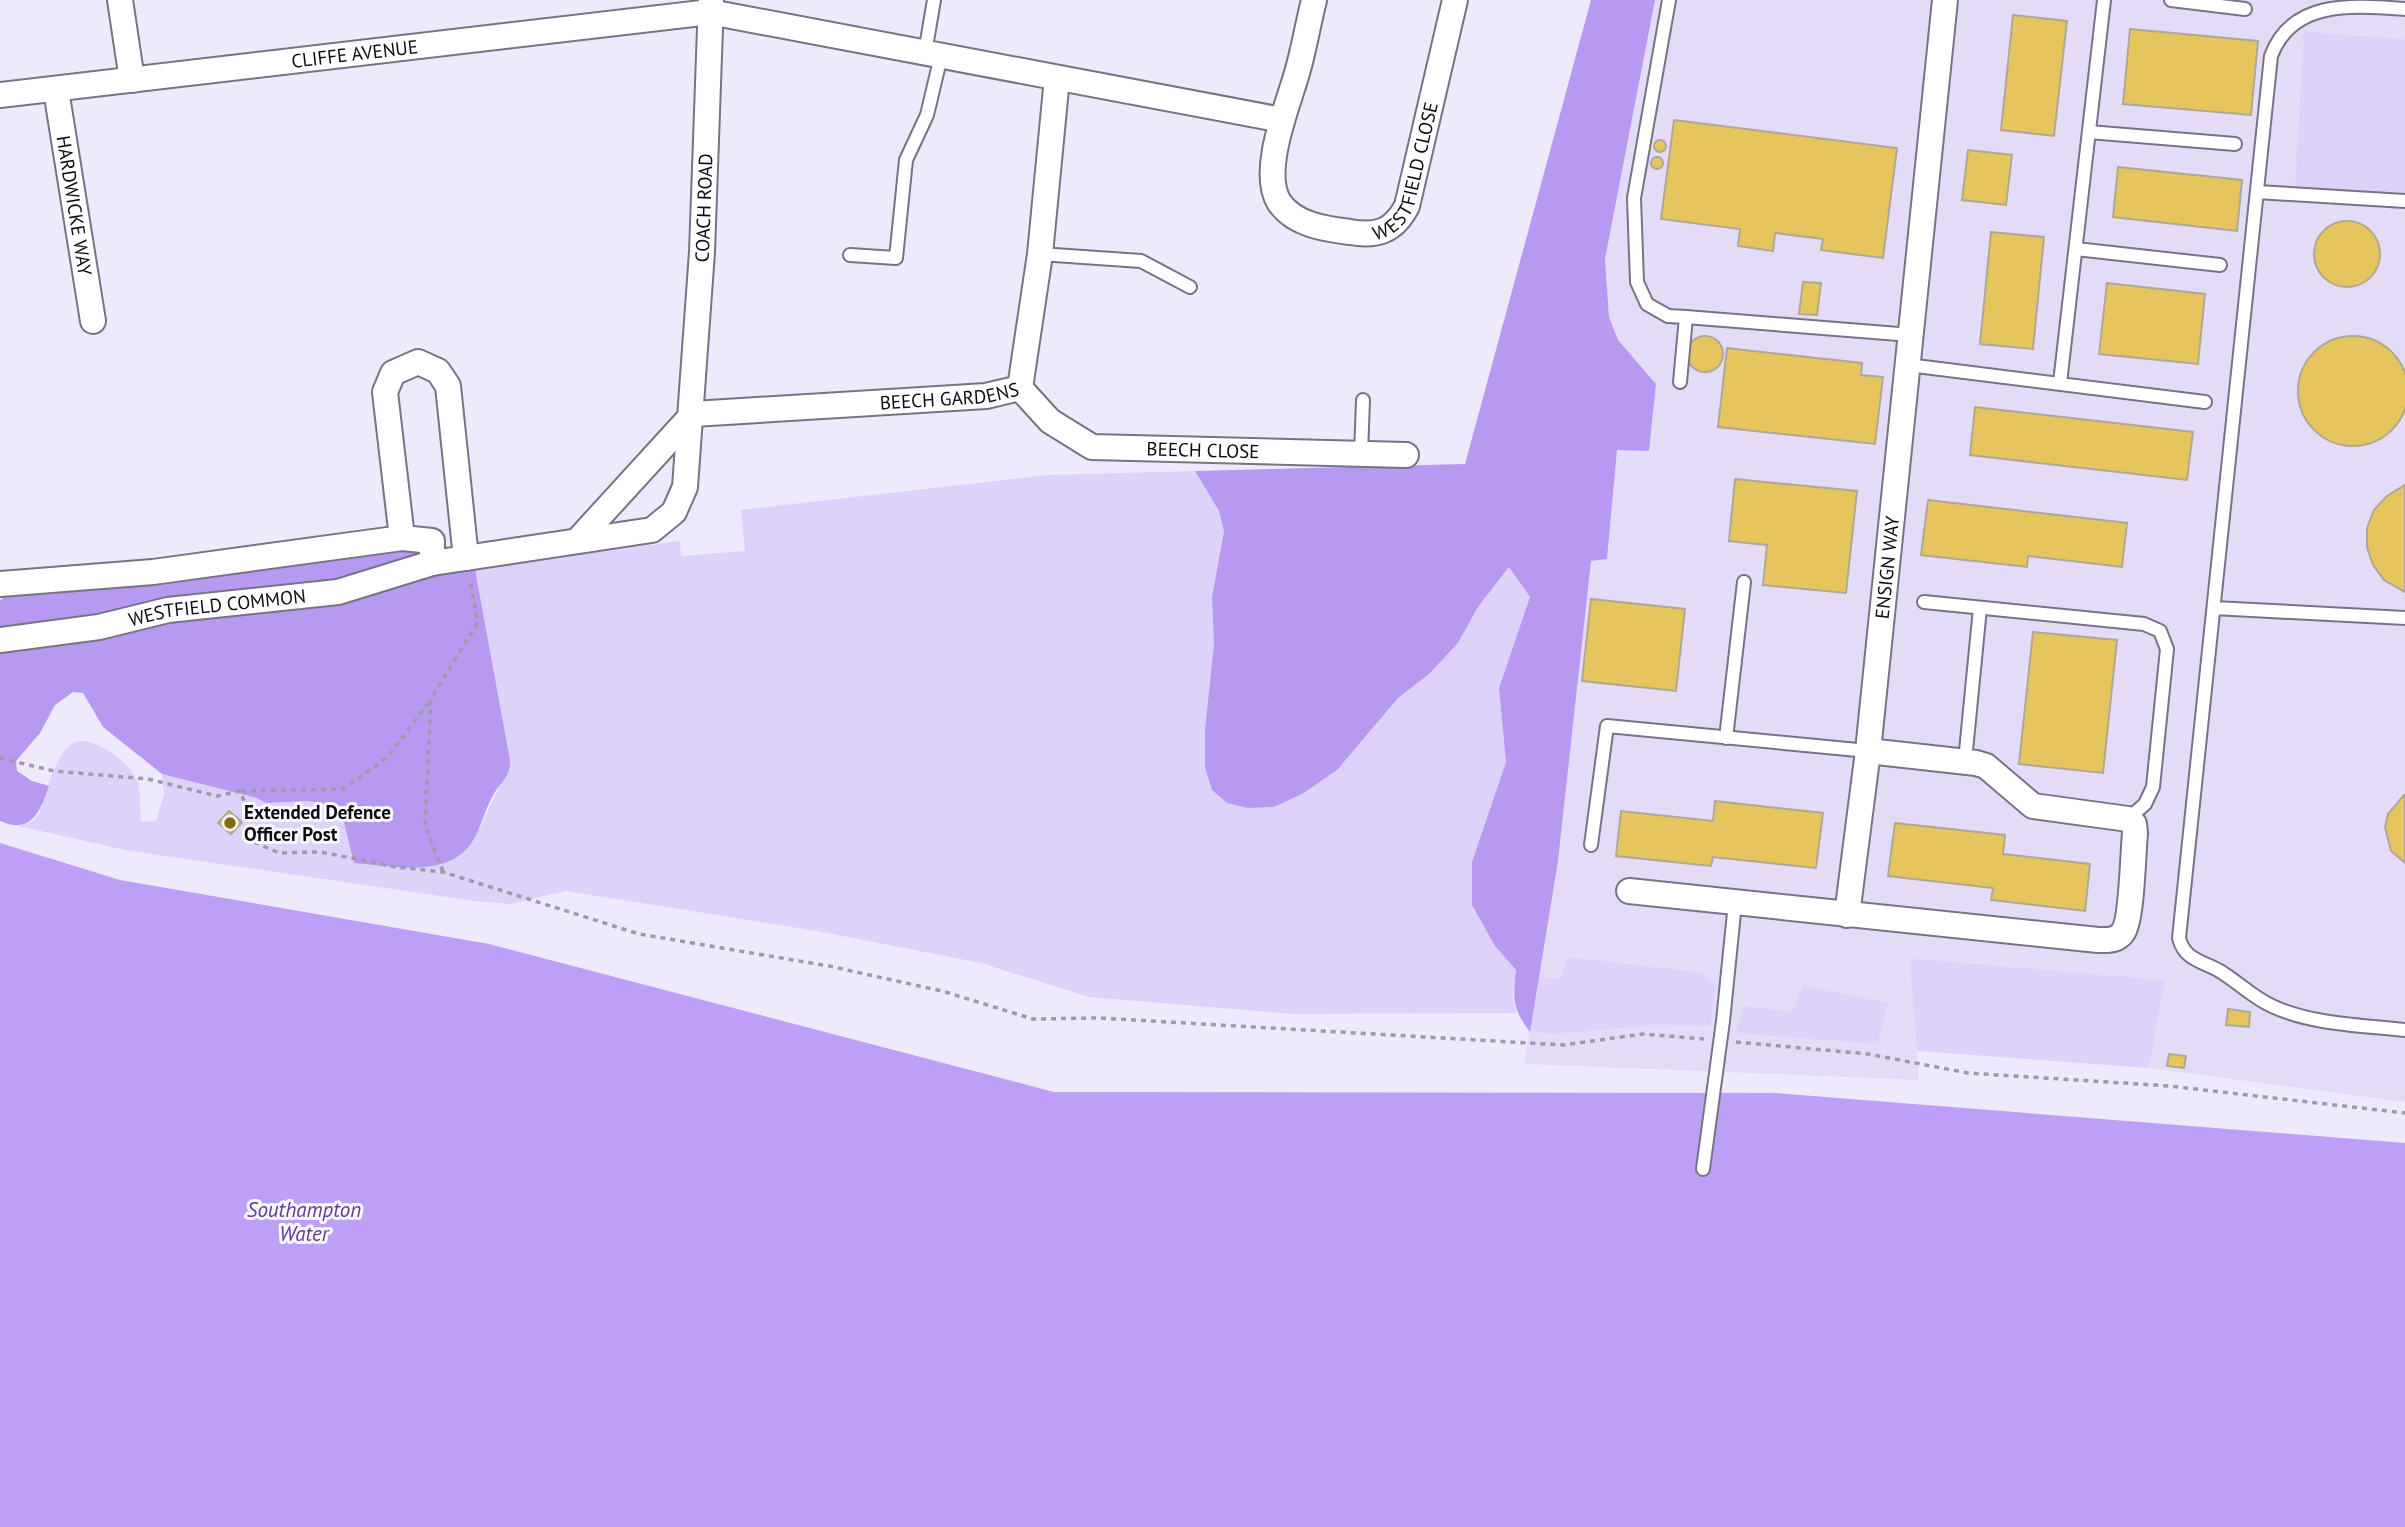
<svg xmlns="http://www.w3.org/2000/svg" width="2405" height="1527" font-family="'PT Sans',sans-serif">
	<style>
		.built { fill: #e4dcf6 }
		.green { fill: #ded2fa }
		.forest { fill: #b799f1 }
		.water { fill: #bd9ff8 }
		.building { fill: #e6c55e; stroke: #aea896; stroke-width: 2 }
		.lines { fill: none; stroke-linecap: round; stroke-linejoin: round }
		.service-casing { stroke: #777384; stroke-width: 16 }
		.minor-casing { stroke: #777384; stroke-width: 28 }
		.path { stroke: #9e9aa9; stroke-width: 3.5; stroke-dasharray: 5 5; stroke-linecap: butt }
		.service { stroke: #fff; stroke-width: 12 }
		.minor { stroke: #fff; stroke-width: 24 }
		.poi-dot { fill: #856b06; stroke: #faf9fd; stroke-width: 2.5 }
		.labels { text-anchor: middle; dominant-baseline: central; stroke-width: 6; stroke-linejoin: round; paint-order: stroke }
		.street-label { font-size: 19px; fill: #0d0b11; stroke: #faf9fd }
		.poi-label { font-size: 19px; font-weight: bold; fill: #0d0b11; stroke: #faf9fd; text-anchor: start }
		.water-label { font-size: 21px; font-style: italic; fill: #61389d; stroke: #faf9fd }
	</style>
	<rect width="100%" height="100%" fill="#efe9fd"/>
	<path class="built" d="M1655 0H2405V1102L2149 1068 2165 980 1911 958 1919 1080 1524 1064 1558 861 1591 561 1607 559 1617 449 1649 451 1656 384 1618 340 1609 317 1605 259Z"/>
	<path class="green" d="M2304 32 2405 39V193L2295 186Z
		M1195 471 1219 511 1224 531 1212 597 1214 644 1248 808 1274 807 1302 794 1369 731 1398 697 1429 674 1458 643 1478 607 1510 566 1530 598 1499 688 1506 762 1472 862 1495 946 1516 970 1513 996 1516 1013 1294 1014 1089 997 981 963 817 931 566 891 510 904 474 901 125 850 19 826 32 822 39 814C46 794 53 760 70 745 88 729 133 764 138 783 141 795 140 810 141 822L156 821 164 794 162 774 257 798 267 803 307 801 480 829C489 805 503 785 510 759L475 569 680 541 681 556 745 551 741 510 1048 475Z
		M1567 957 1705 973 1715 988 1711 1026 1655 1025 1554 1034 1530 1032 1539 977 1561 979Z
		M1910 958 2165 980 2149 1068 1917 1051Z
		M1803 986 1888 1003 1878 1044 1736 1033 1744 1006 1792 1012Z"/>
	<path class="forest" d="M1591 0H1655L1605 259 1609 317 1618 340 1656 384 1649 451 1617 450 1607 559 1591 561 1558 861 1530 1032C1512 1008 1513 999 1516 970L1495 946 1472 905V862L1506 762 1499 688 1530 597 1509 567 1478 607 1458 643 1429 674 1398 698 1337 770 1302 794 1274 807 1248 808 1227 803 1212 790 1205 767V730L1214 644 1212 597 1224 531 1219 511 1195 471 1465 464Z
		M408 547 432 563 475 569 510 760C511 778 500 782 492 797 484 812 481 828 472 842 448 879 391 866 354 863L340 806 307 801 266 803 257 798 162 774 103 727 83 693 73 692 55 705 40 733 16 761 17 771 32 781 49 786C40 811 32 835 0 821V600L17 588Z"/>
	<path class="water" d="M0 843 120 880 489 944 1054 1092 1774 1093 2405 1143V1527H0Z"/>
	<path class="building" d="M2013 15 2067 21 2054 136 2001 130Z
		M2130 29 2258 41 2251 115 2123 104Z
		M1674 120 1897 148 1883 258 1821 250 1823 239 1775 233 1773 251 1738 246 1740 229 1661 219Z
		M1654 146a6 6 0 1 1 12 0a6 6 0 1 1-12 0Z
		M1968 150 2012 155 2006 205 1962 200Z
		M1651 163a6 6 0 1 1 12 0a6 6 0 1 1-12 0Z
		M2118 167 2242 180 2237 231 2113 217Z
		M2314 254a33 33 0 1 1 66 0a33 33 0 1 1-66 0Z
		M1991 232 2044 237 2033 349 1980 344Z
		M1803 282 1821 283 1817 315 1799 314Z
		M2107 283 2205 294 2198 364 2099 354Z
		M1687 354a18 18 0 1 1 36 0a18 18 0 1 1-36 0Z
		M2298 391a55 55 0 1 1 110 0a55 55 0 1 1-110 0Z
		M1727 348 1862 363 1861 375 1883 377 1875 444 1718 427Z
		M1975 407 2193 432 2187 480 1970 455Z
		M1735 479 1857 491 1846 593 1763 585 1767 545 1729 541Z
		M2405 485V592L2384 580 2373 565 2367 547V528L2374 510 2387 496Z
		M1928 500 2127 523 2122 567 2028 556 2027 567 1921 555Z
		M1591 599 1685 609 1676 691 1582 681Z
		M2033 632 2117 640 2103 773 2019 764Z
		M2404 795H2405V863L2391 851 2385 827 2388 814Z
		M1715 801 1823 813 1816 868 1713 857 1711 866 1616 856 1621 811 1713 821Z
		M229 811 242 822 231 834 218 823Z
		M1895 823 2005 835 2003 854 2090 864 2085 911 1991 900 1993 888 1888 876Z
		M2228 1009 2250 1012 2249 1027 2226 1025Z
		M2169 1054 2186 1056 2184 1068 2167 1066Z"/>
	<g class="lines">
		<g class="service-casing">
			<path id="service" d="M1669 0 1634 198 1637 282 1647 304 1668 316 1686 317
				M2171 0 2245 9
				M2405 9C2351 5 2292 0 2271 56L2179 938C2184 959 2201 961 2218 970 2237 981 2252 997 2272 1006 2313 1025 2362 1025 2405 1030
				M925 53 934 0
				M2089 132 2235 144
				M2257 192 2405 201
				M2076 249 2220 265
				M1040 254 1141 261 1190 287
				M850 255 896 258 906 160 927 115 941 56
				M1908 365 2205 402
				M1680 382 1686 317 1911 335
				M2060 383 2104 0
				M1361 454 1363 400
				M1924 602 2144 624 2160 631 2167 649 2153 787 2145 804 2128 819
				M2214 608 2405 618
				M1726 738 1744 582
				M1965 761 1980 608
				M1591 845 1607 726 1868 751
				M1703 1169 1723 1021 1735 903"/>
		</g>
		<g class="minor-casing">
			<g id="minor">
				<path d="M120 0 132 80"/>
				<path id="s1" d="M1314 0C1308 24 1304 49 1297 73 1288 105 1260 171 1279 202 1294 225 1326 229 1350 232 1377 237 1394 231 1407 206L1455 0"/>
				<path id="s2" d="M56 90 93 321"/>
				<path id="s3" d="M0 95 710 12 1282 120"/>
				<path id="s4" d="M1020 388 1050 421 1092 447 1406 455"/>
				<path d="M402 538 385 392 393 373 418 362 438 371 448 386 466 558"/>
				<path id="s5" d="M577 541 693 414 986 396 1020 388 1040 254 1057 78"/>
				<path id="s6" d="M0 584 153 572 402 538 432 541V563L652 530 674 512 685 487 702 252 711 0"/>
				<path id="s7" d="M0 640 99 627 168 610 338 592 432 563"/>
				<path d="M1629 891 2098 940C2108 940 2117 941 2123 932 2132 920 2133 852 2135 833L2134 824 2128 819 2033 806 1986 766 1976 763 1868 751"/>
				<path id="s8" d="M1847 915 1868 751 1945 0"/>
			</g>
		</g>
		<path class="path" d="M0 758 54 771 148 779 217 796 240 791 249 812 247 833 256 843 279 853 321 852 396 867 443 872 639 934 829 966 942 991 1033 1019 1099 1018 1563 1045 1643 1034 1704 1039
			M241 791 343 789 388 757 430 701
			M443 871 425 826 431 699 478 622 470 581
			M1736 1042 1868 1054 1968 1073 2169 1086 2405 1113"/>
		<use href="#service" class="service"/>
		<use href="#minor" class="minor"/>
	</g>
	<circle class="poi-dot" cx="230" cy="823" r="7"/>
	<g class="labels">
		<g class="street-label">
			<text stroke="none"><textPath href="#s3" startOffset="357">CLIFFE AVENUE</textPath></text>
			<text stroke="none"><textPath href="#s1" startOffset="387">WESTFIELD CLOSE</textPath></text>
			<text stroke="none"><textPath href="#s2" startOffset="117">HARDWICKE WAY</textPath></text>
			<text stroke="none"><textPath href="#s6" startOffset="1015">COACH ROAD</textPath></text>
			<text stroke="none"><textPath href="#s5" startOffset="429">BEECH GARDENS</textPath></text>
			<text stroke="none"><textPath href="#s4" startOffset="205">BEECH CLOSE</textPath></text>
			<text stroke="none"><textPath href="#s8" startOffset="350">ENSIGN WAY</textPath></text>
			<text stroke="none"><textPath href="#s7" startOffset="220">WESTFIELD COMMON</textPath></text>
		</g>
		<g class="poi-label">
			<text x="244" y="812">Extended Defence<tspan x="244" dy="22">Officer Post</tspan></text>
		</g>
		<g class="water-label">
			<text x="304" y="1209">Southampton<tspan x="304" dy="24">Water</tspan></text>
		</g>
	</g>
</svg>
